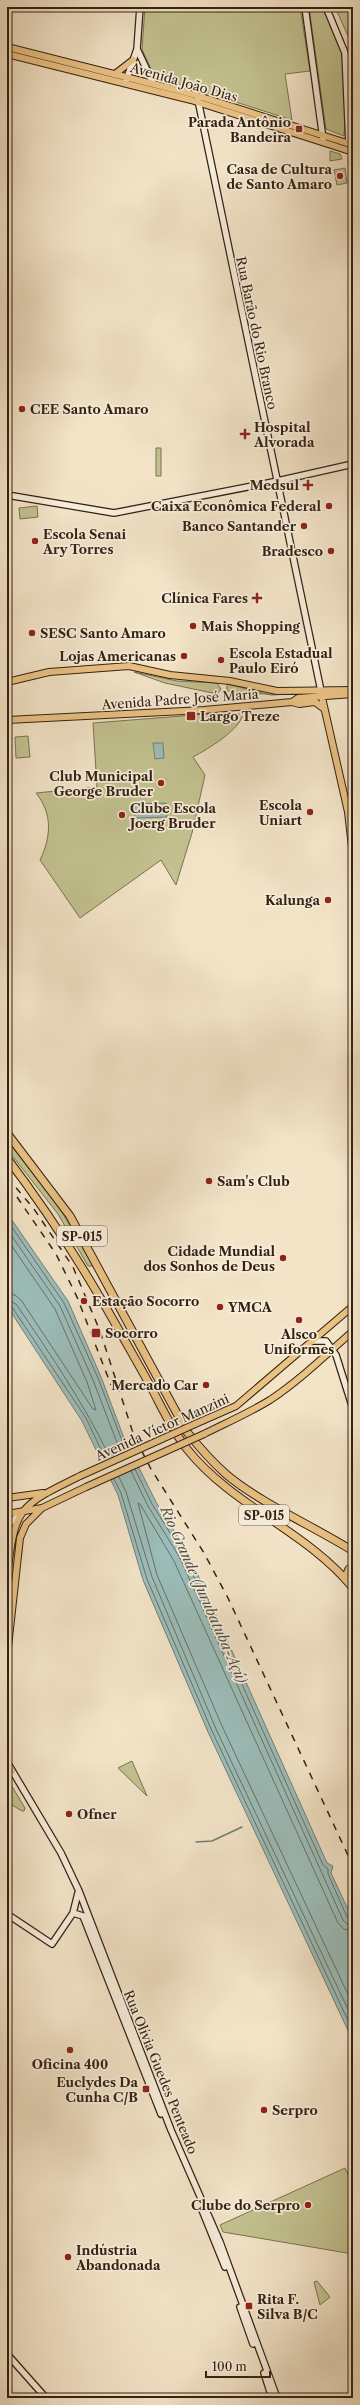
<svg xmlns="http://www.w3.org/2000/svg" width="360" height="2405" font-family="'Libre Caslon Text',serif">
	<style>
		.green { fill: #c3c290; stroke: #7b7251 }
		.water { fill: #9cbebb; stroke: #727f77 }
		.pier { fill: #f3e4c8 }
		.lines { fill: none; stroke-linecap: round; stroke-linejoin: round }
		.shore { stroke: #687066; stroke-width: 1 }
		.stream { stroke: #727f77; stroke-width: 1.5 }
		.secondary-casing { stroke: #332112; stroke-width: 8 }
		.primary-casing { stroke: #332112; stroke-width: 8 }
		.highway-casing { stroke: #332112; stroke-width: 9 }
		.secondary { stroke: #f7eddb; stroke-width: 5.5 }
		.primary { stroke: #eac284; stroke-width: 6 }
		.highway { stroke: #eac284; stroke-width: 7 }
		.rail { stroke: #332112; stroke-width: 1.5; stroke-dasharray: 7 7; stroke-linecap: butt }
		.primary-bridge-casing { stroke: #332112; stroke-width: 8; stroke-linecap: butt }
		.primary-bridge { stroke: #eac284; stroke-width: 6 }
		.poi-dot { fill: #8f2418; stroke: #f7eddb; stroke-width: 1.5 }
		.labels { text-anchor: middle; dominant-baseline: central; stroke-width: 3.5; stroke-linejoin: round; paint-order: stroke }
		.shield { fill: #f7eddb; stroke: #6e5e4e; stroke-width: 1 }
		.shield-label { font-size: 12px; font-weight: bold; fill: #332112 }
		.street-label { font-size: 13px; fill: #332112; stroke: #f7eddb }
		.poi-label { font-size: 13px; font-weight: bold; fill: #332112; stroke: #f7eddb; text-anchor: start }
		.water-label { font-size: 14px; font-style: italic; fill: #525045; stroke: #f7eddb }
	</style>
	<rect width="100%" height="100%" fill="#f3e4c8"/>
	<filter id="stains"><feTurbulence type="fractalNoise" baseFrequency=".005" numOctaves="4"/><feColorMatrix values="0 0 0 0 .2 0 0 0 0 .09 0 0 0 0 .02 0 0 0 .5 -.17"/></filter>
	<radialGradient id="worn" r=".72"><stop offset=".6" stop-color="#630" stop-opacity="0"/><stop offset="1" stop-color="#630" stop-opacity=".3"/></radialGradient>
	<path class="green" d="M145 7H300L310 71 285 74 292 120 154 76 142 49Z
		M309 7H325L343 49 346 96 344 136 326 129Z
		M335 7H353V56L352 45Z
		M330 151 340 154 342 159 330 161Z
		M345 168 347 183 337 185 334 170Z
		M353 393V454L349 394Z
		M156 448H161V476H156Z
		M37 506 38 517 20 519 19 508Z
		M134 672 177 681 217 683 221 689 217 694 165 683Z
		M227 684 271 695 313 693C284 696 257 694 227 691Z
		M220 713 243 714C240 730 208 749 193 757L205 775 192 833 176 885 161 860 80 918 40 860C51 837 53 814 36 793L97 787 93 723Z
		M28 736 30 757 16 758 15 737Z
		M7 1140 59 1207 103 1283 93 1266H88L58 1214 7 1149Z
		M132 1761 147 1796 118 1768Z
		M7 1778 25 1808 24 1811H22L7 1802Z
		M345 2168 353 2185V2254L223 2232 220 2225Z
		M317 2281 330 2297 320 2305 314 2282Z"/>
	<path class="water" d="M153 743H163L164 758 155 759Z
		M166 803 167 817 135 818 134 804Z
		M7 1213 68 1301 101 1377 124 1438 156 1502 188 1553 327 1863 333 1866 331 1873 353 1920V2041L208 1732 143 1580 118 1495 82 1421 7 1306Z"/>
	<path class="pier" d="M131 1448 140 1465 108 1480 100 1462Z"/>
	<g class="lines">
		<path class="shore" d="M161 807V813L139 812 140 808Z
			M7 1220 64 1303 98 1378 126 1451
			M7 1229 60 1306 93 1380 121 1453
			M7 1239 55 1309 87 1382 96 1410 93 1409 21 1300 15 1295 7 1294
			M7 1300 16 1304C50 1354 84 1403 110 1458
			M7 1305 12 1307 86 1418 106 1460
			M135 1469 152 1504 184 1555 323 1865 328 1869V1874L347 1917 353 1920
			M131 1471 148 1506 180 1558 343 1920 347 1924 353 1925
			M119 1477 126 1492 152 1577 216 1729 353 2020
			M114 1479 121 1493 147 1579 212 1731 353 2031
			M353 1931 344 1929 338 1923 174 1561 140 1504 138 1503 157 1575 222 1726 353 2005"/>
		<path class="stream" d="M196 1842 212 1841 242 1827"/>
		<g class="secondary-casing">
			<path id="secondary" d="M305 7 323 139
				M326 7 345 53 349 144
				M137 49 153 83
				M126 81 137 49 140 7
				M198 100 321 691
				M7 495 114 513 273 482 353 464
				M314 1341H326L336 1355 353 1409
				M7 1526 21 1513
				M7 1762 61 1853 79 1891 171 2130 220 2242 277 2398
				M73 1913 83 1916 161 2114
				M7 1914 52 1944 73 1913 78 1893
				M202 2210 225 2267
				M240 2307 253 2344
				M7 2354 46 2398
				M264 2373 272 2398"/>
		</g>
		<g class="primary-casing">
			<path id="primary" d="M7 47 189 93 353 145
				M7 54 191 100 353 152
				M115 74 133 60
				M7 682 49 672 129 666 170 675 230 681 277 691 353 690
				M321 693 348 812 353 856
				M292 702 299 704 315 702 323 708
				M7 720 204 710 292 702 298 698 353 694
				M195 1424 236 1406 353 1306
				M204 1434C226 1423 249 1413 270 1400 300 1380 326 1355 353 1331
				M7 1498 43 1493
				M7 1514 42 1508 86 1487
				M7 1577C15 1507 17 1507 80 1476
				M7 1656 20 1538 26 1524 42 1508
				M7 1768 12 1771"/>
		</g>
		<g class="highway-casing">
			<path id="highway" d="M7 1133 70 1216 187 1432C199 1447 212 1462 227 1475 262 1504 313 1526 353 1551
				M7 1158C51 1216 89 1276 124 1339 133 1355 143 1372 152 1389 163 1410 172 1430 187 1449 232 1506 307 1531 353 1588
				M345 1579 349 1569 353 1568"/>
		</g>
		<use href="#secondary" class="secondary"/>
		<use href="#primary" class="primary"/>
		<use href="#highway" class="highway"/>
		<path class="rail" d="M7 1177 34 1209 73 1267 100 1331 134 1436 151 1469 204 1553 228 1598 353 1866
			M17 1197 56 1254 77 1297 111 1385"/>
		<g class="primary-bridge-casing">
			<path id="primary-bridge" d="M80 1476 195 1424
				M86 1487 204 1434"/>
		</g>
		<use href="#primary-bridge" class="primary-bridge"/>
	</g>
	<g class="poi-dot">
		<rect x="295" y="125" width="8" height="8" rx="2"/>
		<circle cx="340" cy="176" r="4"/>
		<circle cx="22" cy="409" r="4"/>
		<path d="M243 428h4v4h4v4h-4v4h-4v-4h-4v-4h4z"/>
		<path d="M306 479h4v4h4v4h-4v4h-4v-4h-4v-4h4z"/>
		<circle cx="329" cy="506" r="4"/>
		<circle cx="304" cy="526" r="4"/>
		<circle cx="35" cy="541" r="4"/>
		<circle cx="331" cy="551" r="4"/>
		<path d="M255 592h4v4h4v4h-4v4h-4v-4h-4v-4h4z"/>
		<circle cx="193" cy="626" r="4"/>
		<circle cx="32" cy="633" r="4"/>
		<circle cx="184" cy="656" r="4"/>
		<circle cx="221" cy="660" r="4"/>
		<rect x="186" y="711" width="10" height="10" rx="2"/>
		<circle cx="161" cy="783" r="4"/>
		<circle cx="310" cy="812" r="4"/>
		<circle cx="122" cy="815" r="4"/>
		<circle cx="328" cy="900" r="4"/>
		<circle cx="209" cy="1181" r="4"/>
		<circle cx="283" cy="1258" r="4"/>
		<circle cx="84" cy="1301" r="4"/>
		<circle cx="220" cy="1307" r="4"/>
		<circle cx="299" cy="1320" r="4"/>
		<rect x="91" y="1328" width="10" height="10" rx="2"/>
		<circle cx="206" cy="1385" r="4"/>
		<circle cx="69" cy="1814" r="4"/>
		<circle cx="70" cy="2050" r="4"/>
		<rect x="142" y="2085" width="8" height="8" rx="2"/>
		<circle cx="264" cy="2110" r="4"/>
		<circle cx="308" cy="2205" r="4"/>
		<circle cx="68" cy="2257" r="4"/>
		<rect x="245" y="2302" width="8" height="8" rx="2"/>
	</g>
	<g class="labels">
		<g class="shield">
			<rect x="57" y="1226" width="50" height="20" rx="3"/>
			<rect x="239" y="1505" width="50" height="20" rx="3"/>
		</g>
		<g class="shield-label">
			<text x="82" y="1236">SP-015</text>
			<text x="264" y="1515">SP-015</text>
		</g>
		<g class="street-label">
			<text transform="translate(184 82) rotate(16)">Avenida João Dias</text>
			<text transform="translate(257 333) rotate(78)">Rua Barão do Rio Branco</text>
			<text transform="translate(180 699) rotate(-4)">Avenida Padre José Maria</text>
			<text transform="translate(162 1427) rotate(-24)">Avenida Víctor Manzini</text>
			<text transform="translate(161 2072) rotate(68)">Rua Olívia Guedes Penteado</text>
		</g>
		<g class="poi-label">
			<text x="291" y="122" text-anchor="end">Parada Antônio<tspan x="291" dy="15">Bandeira</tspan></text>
			<text x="332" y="169" text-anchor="end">Casa de Cultura<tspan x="332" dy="15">de Santo Amaro</tspan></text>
			<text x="30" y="409">CEE Santo Amaro</text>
			<text x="254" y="427">Hospital<tspan x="254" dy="15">Alvorada</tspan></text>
			<text x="299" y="485" text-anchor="end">Medsul</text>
			<text x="321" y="506" text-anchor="end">Caixa Econômica Federal</text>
			<text x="296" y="526" text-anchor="end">Banco Santander</text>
			<text x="43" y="534">Escola Senai<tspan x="43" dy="15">Ary Torres</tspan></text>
			<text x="323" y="551" text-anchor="end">Bradesco</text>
			<text x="248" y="598" text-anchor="end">Clínica Fares</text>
			<text x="201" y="626">Mais Shopping</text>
			<text x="40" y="633">SESC Santo Amaro</text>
			<text x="229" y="653">Escola Estadual<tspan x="229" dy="15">Paulo Eiró</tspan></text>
			<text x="176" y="656" text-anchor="end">Lojas Americanas</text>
			<text x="200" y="716">Largo Treze</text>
			<text x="153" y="776" text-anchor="end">Club Municipal<tspan x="153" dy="15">George Bruder</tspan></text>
			<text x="302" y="805" text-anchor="end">Escola<tspan x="302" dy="15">Uniart</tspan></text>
			<text x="130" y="808">Clube Escola<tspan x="130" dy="15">Joerg Bruder</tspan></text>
			<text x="320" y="900" text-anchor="end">Kalunga</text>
			<text x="217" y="1181">Sam's Club</text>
			<text x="275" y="1251" text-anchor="end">Cidade Mundial<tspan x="275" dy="15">dos Sonhos de Deus</tspan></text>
			<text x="92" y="1301">Estação Socorro</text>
			<text x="228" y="1307">YMCA</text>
			<text x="105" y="1333">Socorro</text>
			<text x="299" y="1334" text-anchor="middle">Alsco<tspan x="299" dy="15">Uniformes</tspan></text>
			<text x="198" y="1385" text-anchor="end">Mercado Car</text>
			<text x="77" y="1814">Ofner</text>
			<text x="70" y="2064" text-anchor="middle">Oficina 400</text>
			<text x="138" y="2082" text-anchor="end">Euclydes Da<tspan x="138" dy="15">Cunha C/B</tspan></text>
			<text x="272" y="2110">Serpro</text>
			<text x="300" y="2205" text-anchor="end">Clube do Serpro</text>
			<text x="76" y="2250">Indústria<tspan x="76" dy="15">Abandonada</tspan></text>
			<text x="257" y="2299">Rita F.<tspan x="257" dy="15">Silva B/C</tspan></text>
		</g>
		<g class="water-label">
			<text transform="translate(204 1595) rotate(66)">Rio Grande (Jurubatuba-Açú)</text>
		</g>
	</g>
	<rect width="360" height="2405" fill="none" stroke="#f3e4c8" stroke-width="24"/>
	<rect x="8" y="8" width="344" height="2389" fill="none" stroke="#332112" stroke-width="2"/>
	<rect x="12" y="12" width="336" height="2381" fill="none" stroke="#332112"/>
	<path d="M206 2371v6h64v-6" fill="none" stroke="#332112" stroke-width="2"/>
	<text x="212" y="2371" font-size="12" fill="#332112" stroke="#f7eddb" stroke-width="3" paint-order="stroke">100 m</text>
	<rect width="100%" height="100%" filter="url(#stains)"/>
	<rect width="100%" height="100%" fill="url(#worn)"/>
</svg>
